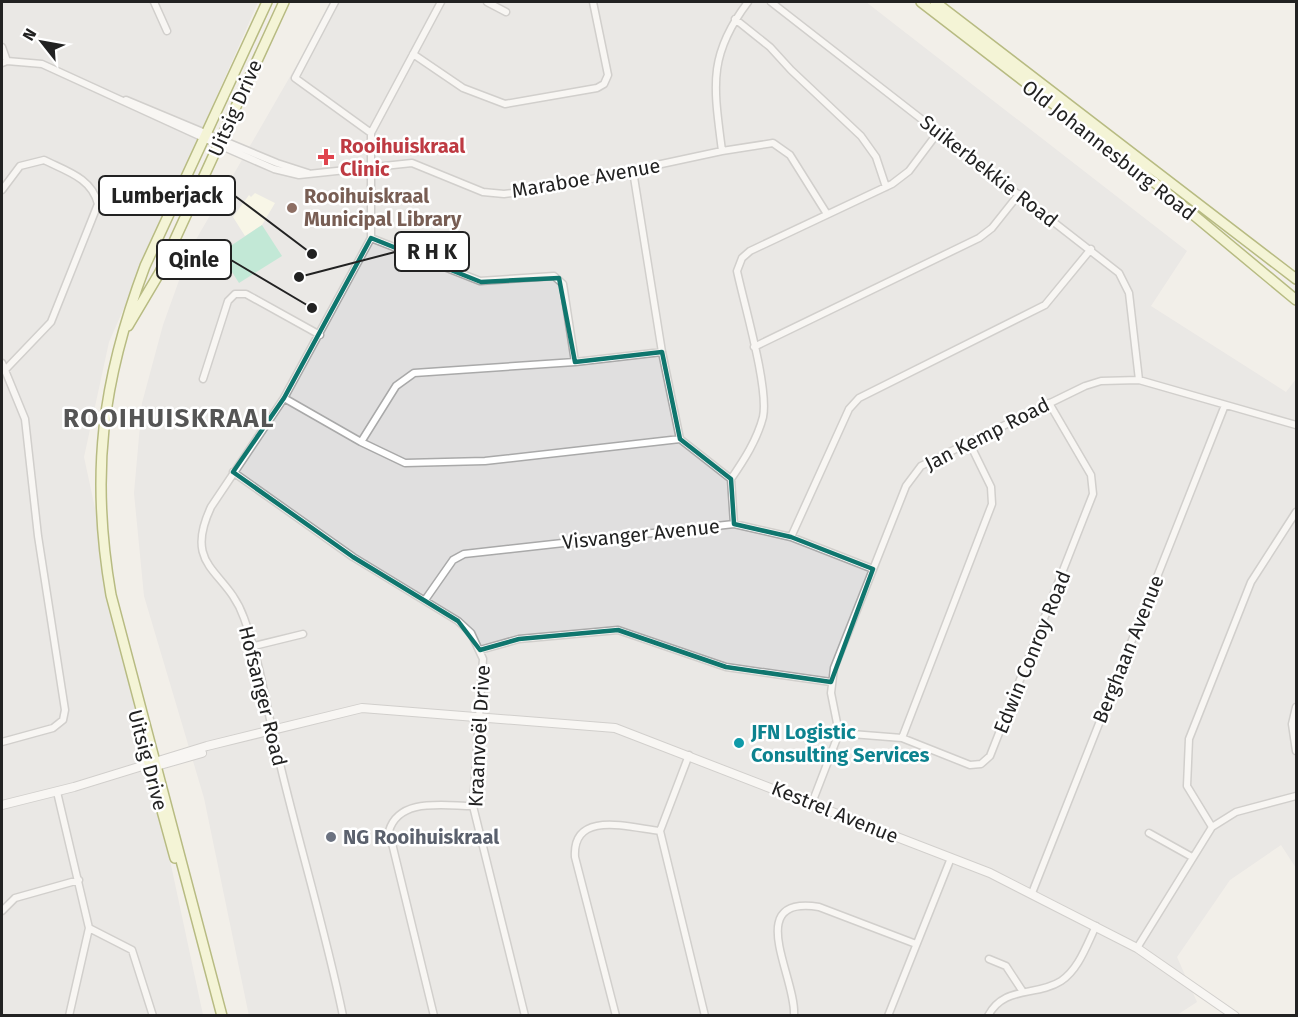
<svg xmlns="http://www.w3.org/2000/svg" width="1298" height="1017" font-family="'Fira Sans',sans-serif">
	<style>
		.residential { fill: #e0dfdf }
		.education { fill: #ffffe5 }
		.pitch { fill: #88e0be }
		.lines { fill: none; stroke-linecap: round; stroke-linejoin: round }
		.minor-casing { stroke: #a9a9a9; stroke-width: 9 }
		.tertiary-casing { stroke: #a9a9a9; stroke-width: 10 }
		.secondary-casing { stroke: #707d05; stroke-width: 12 }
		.minor { stroke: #fff; stroke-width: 6 }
		.tertiary { stroke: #fff; stroke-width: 8 }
		.secondary { stroke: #f7fabf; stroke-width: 9 }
		.marked { fill: none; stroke: #0f766e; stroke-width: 4.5; stroke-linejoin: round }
		.health-dot { fill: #e0444e; stroke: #fff; stroke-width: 2 }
		.education-dot { fill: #8d6e63; stroke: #fff; stroke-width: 2 }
		.culture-dot { fill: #0f9aa8; stroke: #fff; stroke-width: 2 }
		.worship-dot { fill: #6b7280; stroke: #fff; stroke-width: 2 }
		.labels { text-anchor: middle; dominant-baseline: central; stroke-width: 5; stroke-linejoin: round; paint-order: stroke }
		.street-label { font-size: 20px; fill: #222; stroke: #fff }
		.health-label { font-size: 20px; font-weight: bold; fill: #be3a42; stroke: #fff; text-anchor: start }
		.education-label { font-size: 20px; font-weight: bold; fill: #785e54; stroke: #fff; text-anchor: start }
		.culture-label { font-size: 20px; font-weight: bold; fill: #0d838f; stroke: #fff; text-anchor: start }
		.worship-label { font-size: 20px; font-weight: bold; fill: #5b616d; stroke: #fff; text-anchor: start }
		.district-label { font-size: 26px; font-weight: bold; letter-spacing: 1.5px; fill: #555; stroke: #fff }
		.leader { fill: none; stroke: #222; stroke-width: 2 }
		.callout-dot { fill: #222; stroke: #fff; stroke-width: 2 }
		.callout { fill: #fff; stroke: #222; stroke-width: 2 }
		.callout-label { font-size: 21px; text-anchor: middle; font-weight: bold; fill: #222 }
	</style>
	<rect width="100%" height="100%" fill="#f2efe9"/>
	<path class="residential" d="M2 2H258L109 342 84 457 203 1015 2 1016Z
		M333 2H866L1187 251 1151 306 1286 392 1296 379V868L1281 845 1230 880 1177 957 1197 1002 1177 1015 249 1016 204 798 144 596 134 493 142 403 163 325 190 250Z"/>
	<path class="education" d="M255 193 275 203 262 225 245 236 233 217 249 195 251 197Z"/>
	<path class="pitch" d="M262 225 282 256 239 283 220 253Z"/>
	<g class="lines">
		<g class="minor-casing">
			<path id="minor" d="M154 2 167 31
				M335 2 295 78 371 133V238L284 398 211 507C182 569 227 569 244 618 262 667 268 718 281 768 301 851 326 933 343 1016
				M487 2 506 12
				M771 2 1119 273 1129 293 1139 380
				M735 19 770 47 791 70 861 136 876 157 886 187
				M2 47 7 61
				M413 54 463 88 505 104 597 88 604 84 608 75 593 2
				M2 63 7 61 42 64 219 145 274 169 299 175 412 163 483 192 504 194 540 190 722 151 773 143 790 155 827 214
				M126 100 277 163 308 173
				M371 133 441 2
				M722 151C714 87 707 56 748 2
				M633 171 662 352 680 439 731 479 734 524
				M2 190 20 166 44 160C66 171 92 178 98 204L51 322 6 369
				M371 238 480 281 554 276 563 284 575 362
				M754 347 979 238 992 228 1019 194
				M2 363 25 419 38 536 65 710 63 720 53 728 2 742
				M203 379 228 301 235 294H246L320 335
				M284 398 361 442 405 463 485 461 680 439
				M361 442 396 386 414 373 575 362 662 352
				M233 472 353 557 458 621 471 633 483 659 473 806 525 1016
				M731 479C744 460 757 440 763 417 769 388 744 304 737 271L742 258 750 251 892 184 909 171 939 131
				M791 537 849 409 859 398 1045 305 1091 249
				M425 600 453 560 464 554 734 524 791 537 873 569
				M254 646 303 634
				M480 650 519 639 618 630 726 667 831 682
				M1296 707 1292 724 1296 751
				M839 733 902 738 970 765 981 764 990 756 1093 494 1091 475 1049 403
				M902 738 992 504 991 487 969 442
				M689 755 660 831 705 1016
				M57 792 89 928 69 1016
				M812 803 839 733 831 693 834 668 906 486 921 466 1085 386 1101 381 1139 380 1296 425
				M1212 827 1187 786 1189 739 1251 582 1296 512
				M1149 833 1192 857
				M1032 893 1225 405
				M2 911 15 898 79 880
				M89 928 132 950 153 1016
				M1137 948 1212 827 1236 812 1296 796
				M989 959 1006 966 1023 992
				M434 1016 389 831C399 797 444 806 473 806
				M616 1016 575 857C572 809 631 828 660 831
				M794 1016C797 978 742 895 819 907L916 944
				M888 1016 951 858
				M988 1016C1004 985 1036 997 1061 981 1079 969 1087 944 1096 926"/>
		</g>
		<g class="tertiary-casing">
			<path id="tertiary" d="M153 767 202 753
				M2 805 74 787 207 746 362 708 615 728 990 873 1137 948 1235 1016"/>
		</g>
		<g class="secondary-casing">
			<path id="secondary" d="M921 2 1142 172 1296 300
				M935 2 1296 279
				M128 326 160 272 284 2
				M147 756 175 858
				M222 1016 111 595C90 474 102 381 145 266L267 2"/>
		</g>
		<use href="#minor" class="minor"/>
		<use href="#tertiary" class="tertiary"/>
		<use href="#secondary" class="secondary"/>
	</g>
	<path d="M0 0H1298V1017H0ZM371 238 481 282 559 278 575 362 662 352 680 439 731 479 734 524 791 537 873 569 831 682 726 667 618 630 519 639 480 650 458 621 353 557 233 472 284 398Z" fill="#f2efe9" fill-opacity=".55" fill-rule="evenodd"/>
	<path class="marked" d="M371 238 481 282 559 278 575 362 662 352 680 439 731 479 734 524 791 537 873 569 831 682 726 667 618 630 519 639 480 650 458 621 353 557 233 472 284 398Z"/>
	<path class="health-dot" d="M323 148h6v6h6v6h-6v6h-6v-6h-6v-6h6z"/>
	<circle class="education-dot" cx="292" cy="208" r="6"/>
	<circle class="culture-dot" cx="739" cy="743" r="6"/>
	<circle class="worship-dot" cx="331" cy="837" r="6"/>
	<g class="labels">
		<g class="street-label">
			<text transform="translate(235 108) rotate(-66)">Uitsig Drive</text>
			<text transform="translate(1109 150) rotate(38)">Old Johannesburg Road</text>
			<text transform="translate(989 171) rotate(38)">Suikerbekkie Road</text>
			<text transform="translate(586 178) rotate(-10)">Maraboe Avenue</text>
			<text transform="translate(987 434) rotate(-27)">Jan Kemp Road</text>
			<text transform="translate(641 534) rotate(-6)">Visvanger Avenue</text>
			<text transform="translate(1128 649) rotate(-68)">Berghaan Avenue</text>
			<text transform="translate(1032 652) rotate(-68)">Edwin Conroy Road</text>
			<text transform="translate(263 696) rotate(76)">Hofsanger Road</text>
			<text transform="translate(479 736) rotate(-87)">Kraanvoël Drive</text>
			<text transform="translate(148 760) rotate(75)">Uitsig Drive</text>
			<text transform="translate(835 812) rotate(22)">Kestrel Avenue</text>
		</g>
		<g class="health-label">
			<text x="340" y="146">Rooihuiskraal<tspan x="340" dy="23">Clinic</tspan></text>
		</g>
		<g class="education-label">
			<text x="304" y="196">Rooihuiskraal<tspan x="304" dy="23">Municipal Library</tspan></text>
		</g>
		<g class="culture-label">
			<text x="751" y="732">JFN Logistic<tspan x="751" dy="23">Consulting Services</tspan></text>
		</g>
		<g class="worship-label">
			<text x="343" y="837">NG Rooihuiskraal</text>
		</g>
		<g class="district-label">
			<text x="169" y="418">ROOIHUISKRAAL</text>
		</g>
	</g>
	<path class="leader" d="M312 254L235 196M299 277L395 252M312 308L231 260"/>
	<g class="callout-dot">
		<circle cx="312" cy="254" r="6"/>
		<circle cx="299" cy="277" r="6"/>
		<circle cx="312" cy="308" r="6"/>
	</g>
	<g class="callout">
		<rect x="99" y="176" width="136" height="39" rx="6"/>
		<rect x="395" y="232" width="74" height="39" rx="6"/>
		<rect x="157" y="240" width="74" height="39" rx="6"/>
	</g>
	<g class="callout-label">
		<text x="167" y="203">Lumberjack</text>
		<text x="432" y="259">R H K</text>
		<text x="194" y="267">Qinle</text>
	</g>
	<rect width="1298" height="1017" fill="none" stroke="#222222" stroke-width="6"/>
	<g transform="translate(42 42) rotate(301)" stroke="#ffffff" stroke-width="4.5" paint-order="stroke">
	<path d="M0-4.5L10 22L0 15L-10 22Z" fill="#222222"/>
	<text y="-9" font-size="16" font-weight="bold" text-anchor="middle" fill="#222222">N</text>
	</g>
</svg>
